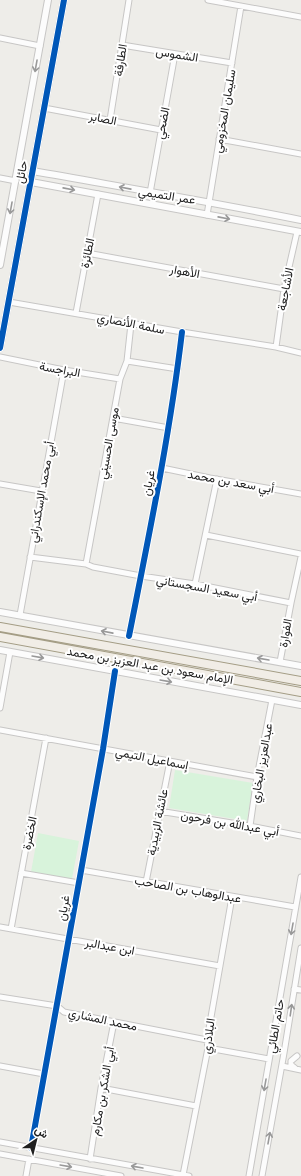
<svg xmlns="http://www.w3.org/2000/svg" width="301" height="1176" font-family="'PT Sans',Vazirmatn,sans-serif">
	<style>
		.park { fill: #d8f3db }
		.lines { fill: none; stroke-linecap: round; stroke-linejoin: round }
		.minor-casing { stroke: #c7c6c5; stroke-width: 7 }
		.tertiary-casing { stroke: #c7c6c5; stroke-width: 8 }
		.primary-casing { stroke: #a49d85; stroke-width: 10 }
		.minor { stroke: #fcfcfc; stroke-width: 5 }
		.tertiary { stroke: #fcfcfc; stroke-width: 6 }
		.primary { stroke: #f1ede6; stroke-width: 8 }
		.cycleway-casing { stroke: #fff; stroke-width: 8 }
		.cycleway { stroke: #0057b8; stroke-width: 6 }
		.oneway { stroke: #999 }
		.labels { text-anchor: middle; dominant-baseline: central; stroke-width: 4; stroke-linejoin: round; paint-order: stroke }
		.street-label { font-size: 12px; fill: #202020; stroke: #fff }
	</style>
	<rect width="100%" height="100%" fill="#eeede9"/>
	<path class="park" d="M175 770 253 783 247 821 169 808Z
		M38 833 79 841 72 879 31 872Z"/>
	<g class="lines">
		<g class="minor-casing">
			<path id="minor" d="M208 0 301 17
				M0 38 40 46
				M122 45 232 63
				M44 108 161 130
				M110 120 129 0
				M219 139 301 154
				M0 178 16 181
				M150 193 175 54
				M207 215 241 6
				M87 253 284 289
				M9 302 182 332 276 347 301 353
				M76 313 98 194
				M276 347 284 289 297 232
				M0 357 64 370 120 379
				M127 361 178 369
				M113 418 169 428
				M162 468 210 478 301 494
				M0 484 41 491
				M206 535 301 554
				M30 557 86 564 93 567 141 576 195 584 291 603
				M86 564 120 379 127 361 131 324
				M195 584 217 479
				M20 615 64 370
				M129 636C149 535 170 434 182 332
				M280 662 291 603 301 557
				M0 708 10 652
				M0 730 257 777
				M159 811 250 826 301 836
				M250 826 257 777 272 700
				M81 870 295 907
				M21 873 79 883
				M146 882 170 761
				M0 927 220 966
				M11 929 46 738
				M294 989 301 990
				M0 997 57 1006 64 1012 207 1040
				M208 1048 269 1059
				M0 1066 44 1074
				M282 1066 301 1070
				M295 1068 291 1065V1061L297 1056
				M101 1088 196 1106
				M0 1142 189 1176
				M31 1148 103 749 115 671
				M0 1154 121 1176
				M90 1159 101 1088 114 1022
				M183 1175 208 1048 207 1040 232 897
				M26 1176 29 1159
				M249 1176 301 877
				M262 1176 284 1053 301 948"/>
		</g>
		<g class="tertiary-casing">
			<path id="tertiary" d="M33 171C122 187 212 202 301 220
				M31 182 301 232
				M0 265 48 0
				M0 348 64 0
				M0 612 301 666
				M0 650 301 705"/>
		</g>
		<g class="primary-casing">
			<path id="primary" d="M0 627 301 681
				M0 637 301 692"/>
		</g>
		<use href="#minor" class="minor"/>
		<use href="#tertiary" class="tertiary"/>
		<use href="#primary" class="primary"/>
		<g class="cycleway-casing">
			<path id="cycleway" d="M0 348 64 0
				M129 636C149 535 170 434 182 332
				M31 1148 103 749 115 671"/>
		</g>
		<use href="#cycleway" class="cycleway"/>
	</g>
	<defs><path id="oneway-shaft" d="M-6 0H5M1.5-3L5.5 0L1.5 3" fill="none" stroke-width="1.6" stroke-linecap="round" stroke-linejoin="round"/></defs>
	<g class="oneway">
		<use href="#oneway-shaft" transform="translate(36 66) rotate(100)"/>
		<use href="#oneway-shaft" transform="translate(125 188) rotate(-169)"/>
		<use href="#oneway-shaft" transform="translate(69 189) rotate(11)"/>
		<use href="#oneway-shaft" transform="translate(11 208) rotate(100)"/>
		<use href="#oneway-shaft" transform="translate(224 218) rotate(11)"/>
		<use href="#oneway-shaft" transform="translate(107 632) rotate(-169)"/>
		<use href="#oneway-shaft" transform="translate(38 657) rotate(10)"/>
		<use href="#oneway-shaft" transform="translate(263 659) rotate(-170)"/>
		<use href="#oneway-shaft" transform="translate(166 681) rotate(10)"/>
		<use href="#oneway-shaft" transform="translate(292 929) rotate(100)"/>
		<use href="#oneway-shaft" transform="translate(291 1010) rotate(-82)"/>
		<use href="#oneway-shaft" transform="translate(265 1085) rotate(100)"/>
		<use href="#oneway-shaft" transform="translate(269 1138) rotate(-80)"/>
		<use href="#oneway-shaft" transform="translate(66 1166) rotate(10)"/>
		<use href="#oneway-shaft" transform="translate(137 1167) rotate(-170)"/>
	</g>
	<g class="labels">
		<g class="street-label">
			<text transform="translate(177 54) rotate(9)">الشموس</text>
			<text transform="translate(120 60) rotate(-81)">الطارفة</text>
			<text transform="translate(224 111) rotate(-80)">سليمان المخزومي</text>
			<text transform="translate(103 118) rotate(11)">الصابر</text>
			<text transform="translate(162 123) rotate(-79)">الضحي</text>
			<text transform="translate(21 172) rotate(-80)">حائل</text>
			<text transform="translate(167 195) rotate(9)">عمر التميمي</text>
			<text transform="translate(87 253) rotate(-79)">الطائرة</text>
			<text transform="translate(185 271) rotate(10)">الأهوار</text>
			<text transform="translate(285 289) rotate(-79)">الأشاجعة</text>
			<text transform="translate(131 323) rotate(11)">سلمة الأنصاري</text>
			<text transform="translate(60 369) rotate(10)">البراجسة</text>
			<text transform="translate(108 443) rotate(-80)">موسى الحسيني</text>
			<text transform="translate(231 481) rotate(10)">أبي سعد بن محمد</text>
			<text transform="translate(148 483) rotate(-79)">غريان</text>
			<text transform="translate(41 492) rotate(-80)">أبي محمد الإسكندراني</text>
			<text transform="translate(207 588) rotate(10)">أبي سعيد السجستاني</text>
			<text transform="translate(285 633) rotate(-80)">الفوارة</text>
			<text transform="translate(150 665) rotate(10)">الإمام سعود بن عبد العزيز بن محمد</text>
			<text transform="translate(152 758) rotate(11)">إسماعيل التيمي</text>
			<text transform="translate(261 763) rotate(-80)">عبدالعزيز البخاري</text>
			<text transform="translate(157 822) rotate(-79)">عائشة الزبيدية</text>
			<text transform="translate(230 823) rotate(10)">أبي عبدالله بن فرحون</text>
			<text transform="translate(29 833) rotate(-79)">الخضرة</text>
			<text transform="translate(188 889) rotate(10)">عبدالوهاب بن الصاحب</text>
			<text transform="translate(63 908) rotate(-80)">غريان</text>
			<text transform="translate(110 946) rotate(10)">ابن عبدالبر</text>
			<text transform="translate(103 1019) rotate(12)">محمد المشاري</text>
			<text transform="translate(275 1026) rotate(-80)">حاتم الطائي</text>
			<text transform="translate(208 1036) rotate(-82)">البلاذري</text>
			<text transform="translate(102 1091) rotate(-80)">أبي الشكر بن مكارم</text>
		</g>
	</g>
	<g transform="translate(36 1140) rotate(35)" stroke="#ffffff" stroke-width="3" paint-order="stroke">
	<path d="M0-3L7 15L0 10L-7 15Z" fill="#202020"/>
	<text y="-6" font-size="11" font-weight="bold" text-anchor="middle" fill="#202020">ش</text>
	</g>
</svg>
